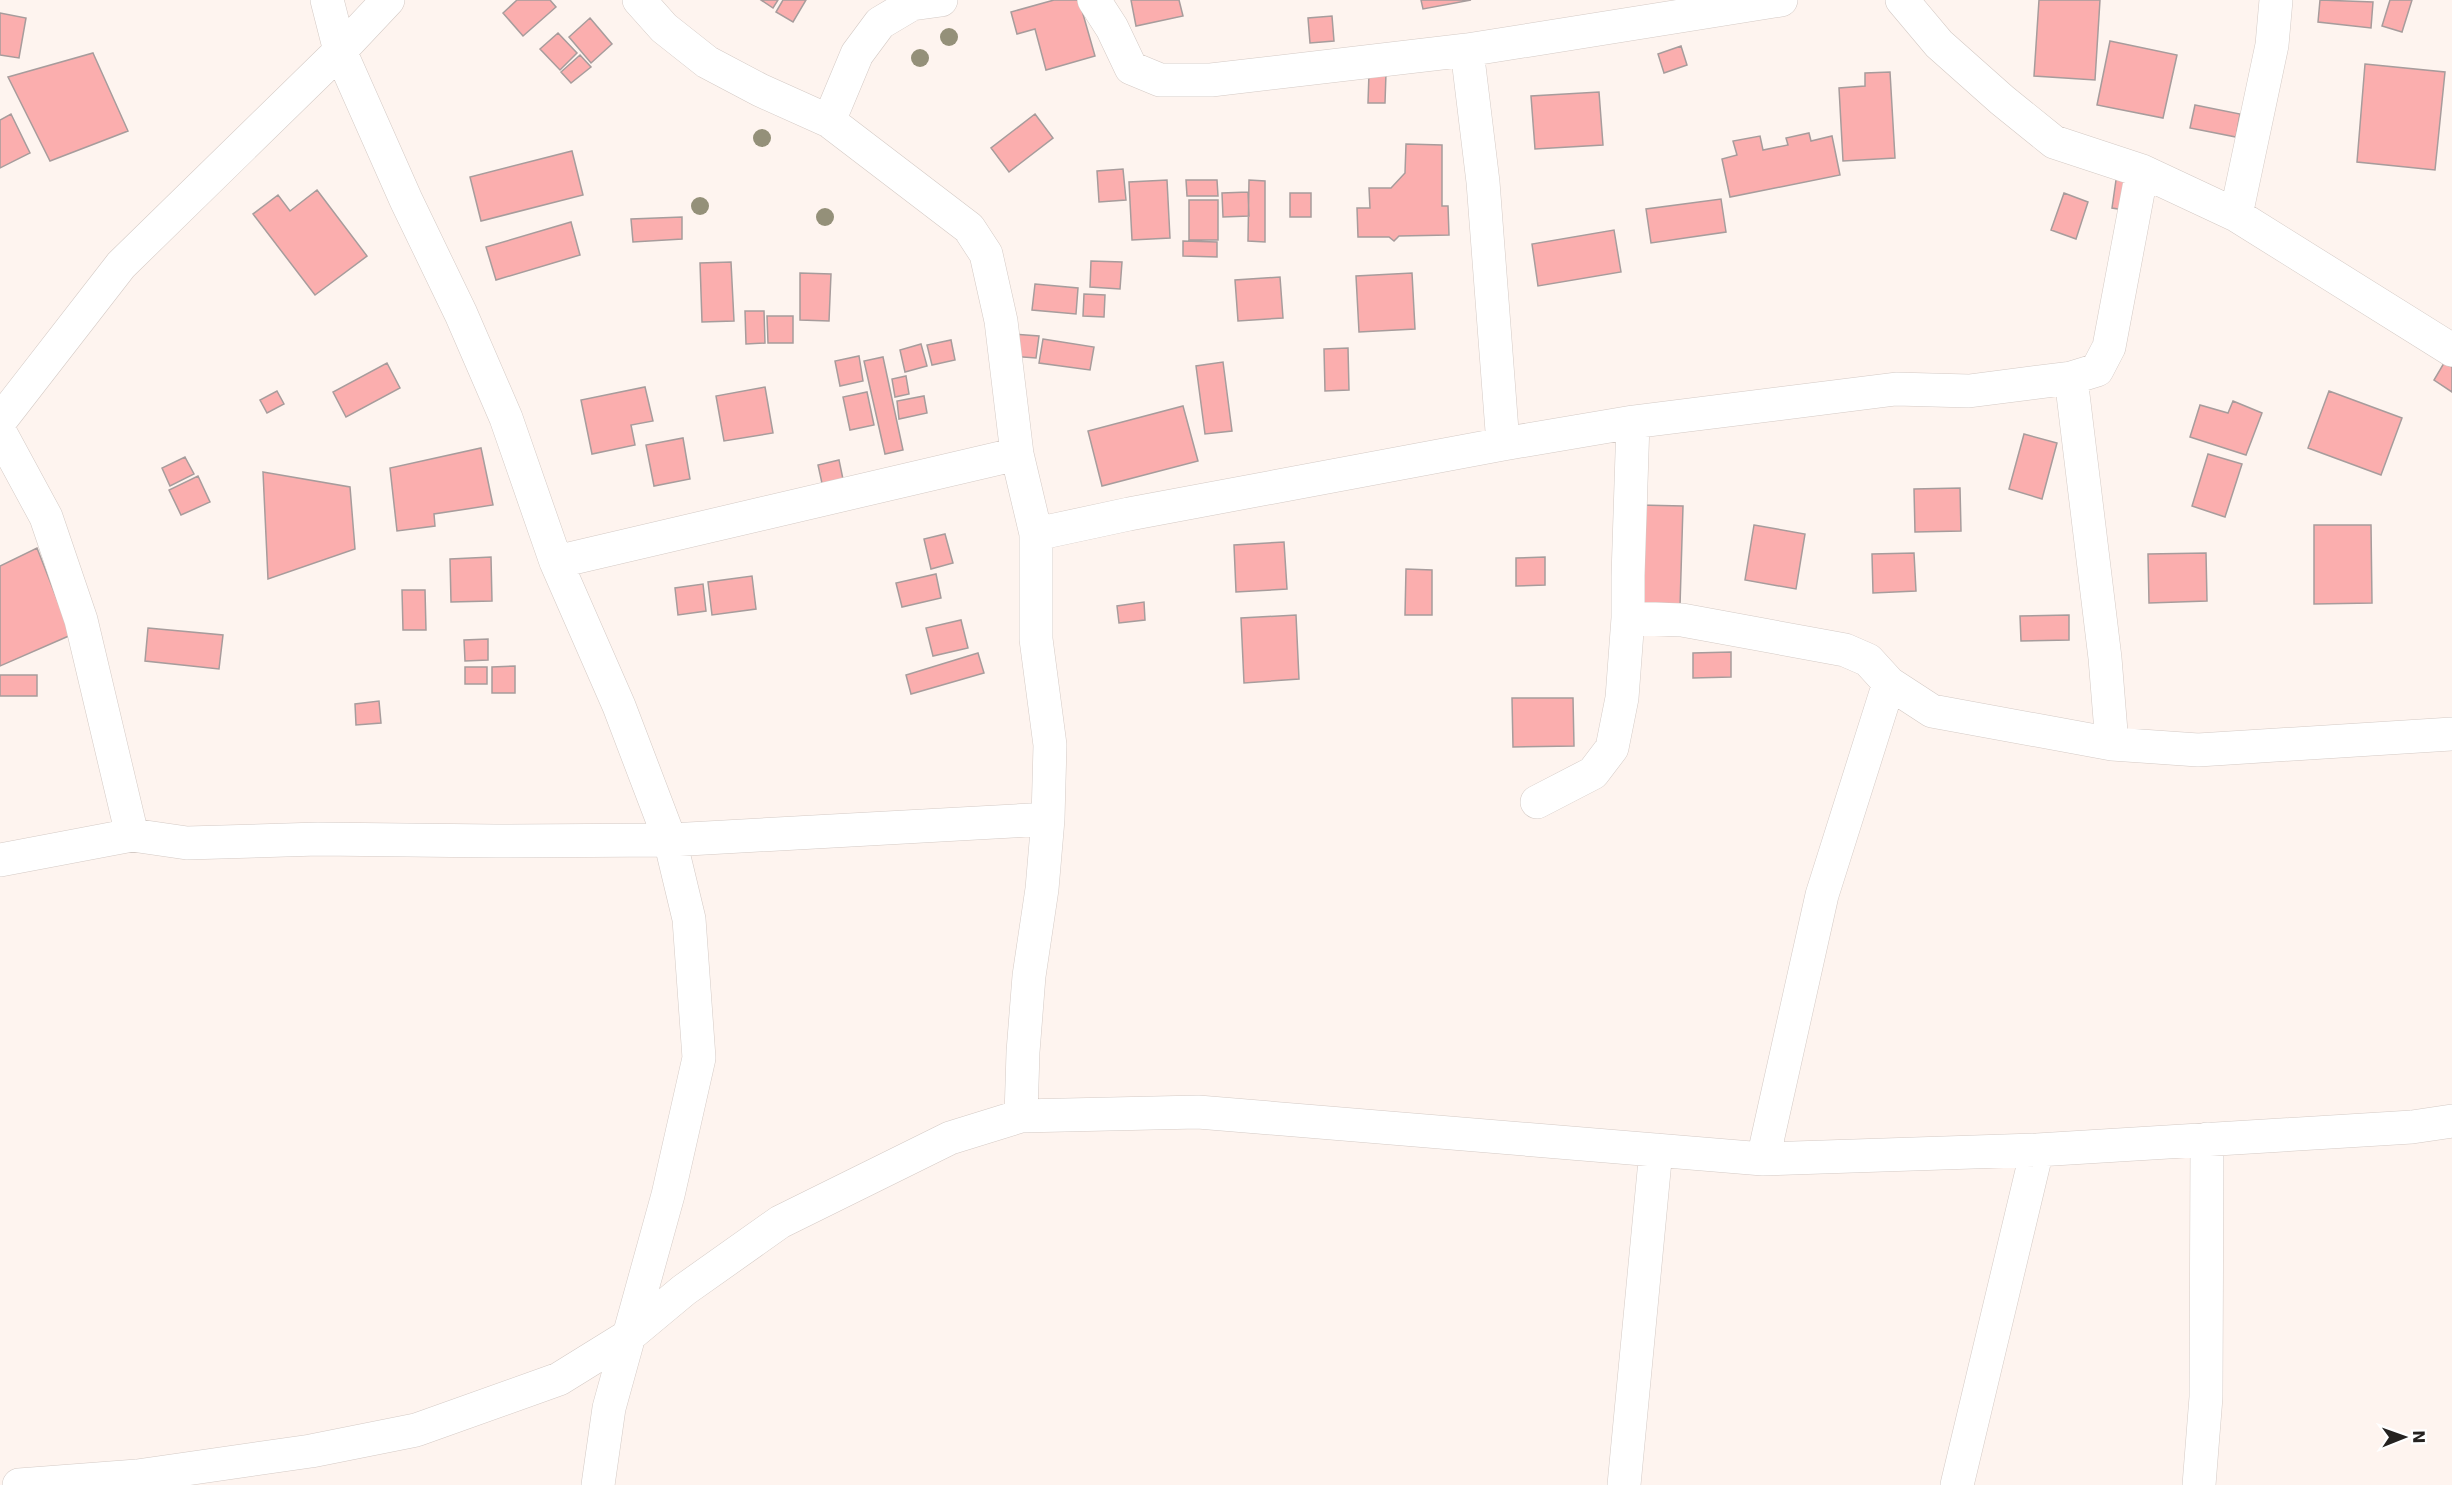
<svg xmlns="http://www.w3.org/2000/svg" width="2452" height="1485" font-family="'DejaVu Sans',sans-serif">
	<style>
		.building { fill: #fbaeae; stroke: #a79c9c; stroke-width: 1.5 }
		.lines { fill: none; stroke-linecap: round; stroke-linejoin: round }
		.minor-casing { stroke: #d4cac5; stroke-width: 34 }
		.minor { stroke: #fff; stroke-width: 33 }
		.tree { fill: #949079 }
	</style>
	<rect width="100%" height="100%" fill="#fef4ef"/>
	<path class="building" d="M517 0H550L556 7 523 36 503 13Z
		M761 0H778L773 8Z
		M783 0H806L793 22 776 12Z
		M1054 0H1079L1095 56 1046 70 1035 29 1017 34 1011 12Z
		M1131 0H1179L1183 16 1136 26Z
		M1421 0H1471L1423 9Z
		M2039 0H2100L2095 80 2034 76Z
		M2320 0 2373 2 2371 28 2318 22Z
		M2390 0H2412L2402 32 2382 26Z
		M0 13 26 18 19 58 0 55Z
		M1332 16 1334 41 1310 43 1308 18Z
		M590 18 612 44 591 63 569 37Z
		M558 33 577 53 560 70 540 49Z
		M2110 41 2177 55 2163 118 2097 105Z
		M1681 46 1687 65 1664 73 1658 54Z
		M93 53 128 131 50 161 8 77Z
		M580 55 591 67 571 83 561 72Z
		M2365 64 2445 72 2435 170 2357 162Z
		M1890 72 1895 158 1843 161 1839 88 1865 86V73Z
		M1369 73H1386L1385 103H1368Z
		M1599 92 1603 145 1535 149 1531 96Z
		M2195 105 2240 114 2236 137 2190 128Z
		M11 114 30 153 0 168V120Z
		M1035 114 1053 138 1009 172 991 148Z
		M1809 133 1811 141 1832 136 1840 175 1730 197 1722 159 1737 155 1733 141 1760 136 1763 150 1788 145 1786 138Z
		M1406 144 1442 145V206H1448L1449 235 1399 236 1394 241 1389 237H1358L1357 208H1370L1369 188H1391L1405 173Z
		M572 151 583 195 481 221 470 177Z
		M1123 169 1126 200 1099 202 1097 171Z
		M2117 173 2137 176 2131 211 2112 208Z
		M1167 180 1170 238 1132 240 1129 182Z
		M1186 180H1217L1218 196H1187Z
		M1249 180 1265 181V242L1248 241Z
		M317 190 367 256 315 295 253 214 278 195 290 211Z
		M1248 192 1249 216 1223 217 1222 193Z
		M1290 193H1311V217H1290Z
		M2064 193 2088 202 2076 239 2051 230Z
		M1721 199 1726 232 1651 243 1646 209Z
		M1189 200H1218V240H1189Z
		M682 217V239L633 242 631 219Z
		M571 222 580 255 496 280 486 247Z
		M1614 230 1621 272 1538 286 1532 244Z
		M1183 241 1217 242V257L1183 256Z
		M1091 261 1122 262 1120 289 1090 287Z
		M731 262 734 321 702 322 700 263Z
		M800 273 831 274 829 321 800 320Z
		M1412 273 1415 329 1359 332 1356 276Z
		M1280 277 1283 318 1238 321 1235 280Z
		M1035 284 1078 288 1076 314 1032 310Z
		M1084 294 1105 295 1104 317 1083 316Z
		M745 311H764L765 343 746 344Z
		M767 316H793V343H768Z
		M1013 334 1039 336 1036 358 1010 356Z
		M1043 339 1094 347 1090 370 1039 363Z
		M951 340 955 360 932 365 927 345Z
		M921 344 927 366 905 372 900 350Z
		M1348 348 1349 390 1325 391 1324 349Z
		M859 356 863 381 840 386 835 361Z
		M883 357 903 450 885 454 864 361Z
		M1223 362 1232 431 1205 434 1196 366Z
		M387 363 400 388 346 417 333 392Z
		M2444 363 2452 367V392L2434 380Z
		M906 376 909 394 895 397 892 379Z
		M645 387 653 421 631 425 635 445 592 454 581 400Z
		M765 387 773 433 724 441 716 396Z
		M277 391 284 404 267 413 260 400Z
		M2329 391 2402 418 2381 475 2308 448Z
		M867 392 874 425 850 430 843 397Z
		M924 396 927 413 899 419 897 401Z
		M2233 401 2262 413 2246 455 2190 437 2200 405 2228 413Z
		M1183 406 1198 461 1102 486 1088 431Z
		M2024 434 2057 443 2042 499 2009 489Z
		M683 438 690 479 654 486 646 445Z
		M481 448 493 505 434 514 435 526 397 531 390 468Z
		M2208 454 2242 464 2225 517 2192 506Z
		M185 457 194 474 170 486 162 468Z
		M839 460 844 484 823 488 818 465Z
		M263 472 350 487 355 549 268 579Z
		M198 476 210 502 181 515 169 490Z
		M1960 488 1961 531 1915 532 1914 489Z
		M1639 505 1683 506 1680 606 1636 605Z
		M1754 525 1805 534 1796 589 1745 580Z
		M2314 525H2371L2372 603 2314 604Z
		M945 534 953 563 931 569 924 539Z
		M1284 542 1287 589 1236 592 1234 545Z
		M37 548 71 635 0 666V566Z
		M1914 553 1916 591 1873 593 1872 554Z
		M2206 553 2207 601 2149 603 2148 554Z
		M491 557 492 601 451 602 450 559Z
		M1545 557V585L1516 586V558Z
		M1406 569 1432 570V615H1405Z
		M936 574 941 598 902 607 896 583Z
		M752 576 756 609 712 615 708 582Z
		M703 584 706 611 678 615 675 588Z
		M402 590H425L426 630H403Z
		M1144 602 1145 620 1119 623 1117 606Z
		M1296 615 1299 679 1244 683 1241 618Z
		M2069 615V640L2021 641 2020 616Z
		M961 620 968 648 933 656 926 628Z
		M148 628 223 635 219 669 145 661Z
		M488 639V660L465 661 464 640Z
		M1731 652V677L1693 678V653Z
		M978 653 984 673 911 694 906 675Z
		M515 666V693H492V667Z
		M465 667H487V684H465Z
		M0 675H37V696H0Z
		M1512 698H1573L1574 746 1513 747Z
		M379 701 381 723 356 725 355 704Z"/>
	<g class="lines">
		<g class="minor-casing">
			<path id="minor" d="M327 0 340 51 406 200 461 314 506 418 556 562 619 706 670 840 689 919 699 1058 668 1195 609 1408 598 1485
				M639 0 664 28 707 62 760 90 829 121 969 228 986 254 1001 321 1017 454 1036 534V639L1050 745 1048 819 1042 889 1029 976 1023 1052 1021 1116
				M1094 0 1112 28 1131 68 1160 80H1211L1467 50 1781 0
				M1902 0 1939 44 2002 100 2054 142 2142 171 2236 215 2452 350
				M1467 50 1483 182 1503 444
				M829 121 857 54 880 23 912 4 941 0
				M2236 215 2272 45 2276 0
				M0 421 121 265 340 51 388 0
				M0 432 46 517 81 620 132 835
				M1036 534 1129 514 1503 444 1633 422 1896 389 1969 391 2071 378 2097 370 2109 347 2142 171
				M556 562 1017 454
				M1628 618 1682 620 1845 650 1868 660 1889 683 1932 711 2112 744 2105 658 2071 378
				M2112 744 2198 750 2452 734
				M1537 802 1593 773 1612 748 1622 698 1628 618V576L1633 422
				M0 860 132 835 187 843 318 839 496 841 670 840 1048 819
				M1763 1159 1822 895 1889 683
				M19 1485 137 1476 311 1451 416 1430 559 1379 630 1335 684 1290 780 1222 950 1138 1021 1116 1198 1112 1763 1159 2037 1150 2412 1127 2452 1121
				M1624 1485 1656 1150
				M1957 1485 2037 1150
				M2199 1485 2206 1397 2207 1139"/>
		</g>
		<use href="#minor" class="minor"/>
	</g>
	<g class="tree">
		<circle cx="949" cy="37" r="9"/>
		<circle cx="920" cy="58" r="9"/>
		<circle cx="762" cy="138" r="9"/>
		<circle cx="700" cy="206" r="9"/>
		<circle cx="825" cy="217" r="9"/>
	</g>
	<g transform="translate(2404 1437) rotate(89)" stroke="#ffffff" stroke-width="4.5" paint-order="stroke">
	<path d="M0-4.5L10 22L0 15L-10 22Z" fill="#252220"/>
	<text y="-9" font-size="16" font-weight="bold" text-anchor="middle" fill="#252220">N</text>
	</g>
</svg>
